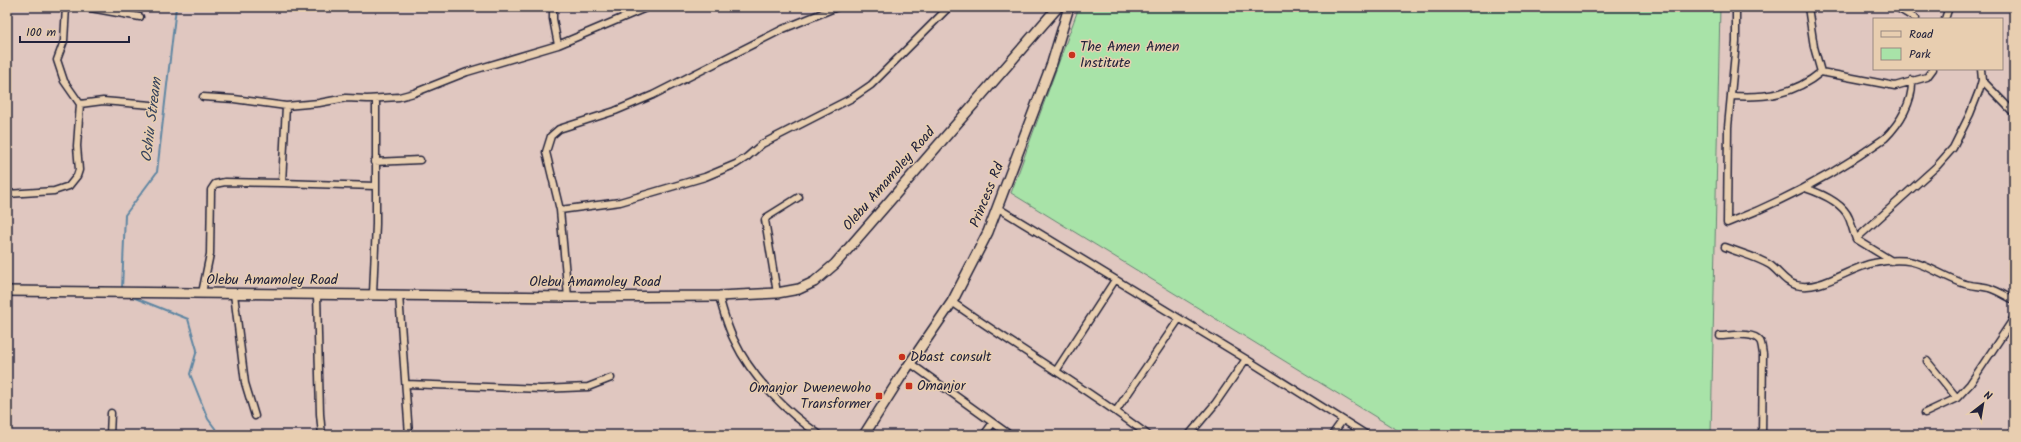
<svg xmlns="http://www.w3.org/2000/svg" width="2021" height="442" font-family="Kalam,sans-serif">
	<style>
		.green { fill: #a8e3a8; stroke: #658272 }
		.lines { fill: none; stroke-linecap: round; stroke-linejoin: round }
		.stream { stroke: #5e86a2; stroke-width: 2 }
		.street-casing { stroke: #22223b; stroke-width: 9 }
		.secondary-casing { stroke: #22223b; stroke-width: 12 }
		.street { stroke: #e8ceb0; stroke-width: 6 }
		.secondary { stroke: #e8ceb0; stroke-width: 9 }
		.poi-dot { fill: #c8321e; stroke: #e8ceb0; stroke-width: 1.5 }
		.labels { text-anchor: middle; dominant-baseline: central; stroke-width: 3; stroke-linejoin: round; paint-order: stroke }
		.poi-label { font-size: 14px; fill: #22223b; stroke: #e8ceb0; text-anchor: start }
		.street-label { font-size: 14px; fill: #22223b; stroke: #e8ceb0 }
		.water-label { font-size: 15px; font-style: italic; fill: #36435d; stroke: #e8ceb0 }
	</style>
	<rect width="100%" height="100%" fill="#e0c7c0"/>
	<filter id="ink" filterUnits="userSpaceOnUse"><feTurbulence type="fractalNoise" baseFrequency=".025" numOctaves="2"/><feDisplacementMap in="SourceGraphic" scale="8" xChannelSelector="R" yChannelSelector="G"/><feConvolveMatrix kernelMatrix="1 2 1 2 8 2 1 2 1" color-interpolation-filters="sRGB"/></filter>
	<g filter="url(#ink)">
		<path class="green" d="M1079 7H1720L1711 435H1405L1011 193Z"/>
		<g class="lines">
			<path class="stream" d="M122 289 125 215 157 172 176 7
				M130 296 188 319 197 350 190 374 208 419 220 435"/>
			<g class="street-casing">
				<path id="street" d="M85 7 140 17
					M553 7V19L558 45
					M1736 7V42L1728 127 1727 223C1784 201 1836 173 1885 138 1900 123 1913 102 1912 80
					M1808 7 1814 47 1821 72
					M1896 7 1916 19
					M1945 19 1949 7
					M1982 80 2014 113
					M1731 96C1764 98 1794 95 1821 72L1895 86 1927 77 1933 69
					M203 97 234 99 286 106 319 103 346 98 367 99 399 97 414 93 467 72 558 45 648 7
					M80 104 103 101 151 105
					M374 162 420 160
					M282 183 286 106
					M1805 188C1820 193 1843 203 1849 218 1852 225 1853 232 1856 239L1937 166 1953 148 1970 114 1979 91 1982 80 1981 69
					M7 194 54 191 69 186 77 176 79 170 77 146 80 104 64 81 57 60 64 41 66 7
					M998 208 1246 359 1367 435
					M560 210 620 202 705 177 736 164 747 157 762 144 852 98 871 85 949 7
					M1856 239 1892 261
					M1725 247C1740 253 1757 257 1770 265 1779 271 1785 283 1796 285 1820 292 1850 267 1874 263 1918 253 1928 271 1965 284 1973 286 1981 286 1989 288 1998 291 2006 296 2014 300
					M202 293 210 254 211 190 215 184 225 182 282 183 375 186
					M777 293 765 220 767 217 799 197
					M234 294 245 383 255 416
					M317 294 320 414 322 435
					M373 294 376 224V99
					M399 295 409 435
					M719 296C723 311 727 326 734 340 752 378 786 412 820 435
					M568 297 560 210 546 152 551 136 559 129 615 111 653 95 783 29 837 7
					M952 302C1017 348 1085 387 1148 435
					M2014 317 2010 324 2014 326
					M1720 336C1730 336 1753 331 1760 341 1762 344 1762 350 1763 354L1762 435
					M1927 361 1957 398
					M910 363 1010 435
					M1056 371 1115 280
					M406 384 541 389 588 387 611 378
					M1116 411 1179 319
					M1925 413 1957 398 1970 384 2010 324
					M110 435 111 413
					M984 435 992 424
					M1189 435 1215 404 1246 359
					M1332 435 1342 421"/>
			</g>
			<g class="secondary-casing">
				<path id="secondary" d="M7 291 568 297 719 296 777 293 799 289 814 282 835 264 1058 7
					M864 435 900 378 952 302 988 232 1052 63 1069 7"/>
			</g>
			<use href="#street" class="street"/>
			<use href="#secondary" class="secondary"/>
		</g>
	</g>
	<g class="poi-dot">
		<circle cx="1072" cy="55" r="4"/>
		<circle cx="902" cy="357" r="4"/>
		<rect x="905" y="382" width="8" height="8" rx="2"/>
		<rect x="875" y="392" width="8" height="8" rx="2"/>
	</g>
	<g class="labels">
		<g class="poi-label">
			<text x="1080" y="47">The Amen Amen<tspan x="1080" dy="16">Institute</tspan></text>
			<text x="910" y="357">Dbast consult</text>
			<text x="917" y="386">Omanjor</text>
			<text x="871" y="388" text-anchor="end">Omanjor Dwenewoho<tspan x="871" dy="16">Transformer</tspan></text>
		</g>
		<g class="street-label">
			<text transform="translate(889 179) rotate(-49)">Olebu Amamoley Road</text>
			<text transform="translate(987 195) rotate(-68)">Princess Rd</text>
			<text x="272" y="280">Olebu Amamoley Road</text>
			<text x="595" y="282">Olebu Amamoley Road</text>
		</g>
		<g class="water-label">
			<text transform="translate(152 120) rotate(-83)">Oshiu Stream</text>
		</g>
	</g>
	<rect width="2021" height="442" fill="none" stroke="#e8ceb0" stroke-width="24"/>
	<rect x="12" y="12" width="1997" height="418" fill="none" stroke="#22223b" stroke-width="1.5" filter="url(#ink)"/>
	<rect x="1873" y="18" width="130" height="52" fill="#e8ceb0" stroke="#998981"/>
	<rect x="1881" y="31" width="20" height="6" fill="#e8ceb0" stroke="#998981"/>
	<text x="1909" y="38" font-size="12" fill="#22223b">Road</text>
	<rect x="1881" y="48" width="20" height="12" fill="#a8e3a8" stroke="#998981"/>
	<text x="1909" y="58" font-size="12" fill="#22223b">Park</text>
	<g transform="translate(1983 404) rotate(31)" stroke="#e8ceb0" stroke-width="3" paint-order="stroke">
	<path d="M0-3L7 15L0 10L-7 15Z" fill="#22223b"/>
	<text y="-6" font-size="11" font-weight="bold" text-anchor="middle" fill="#22223b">N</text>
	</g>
	<path d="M20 36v6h109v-6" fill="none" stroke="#22223b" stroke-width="2"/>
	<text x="26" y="36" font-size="12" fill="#22223b" stroke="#e8ceb0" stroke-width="3" paint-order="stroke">100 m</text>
</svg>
